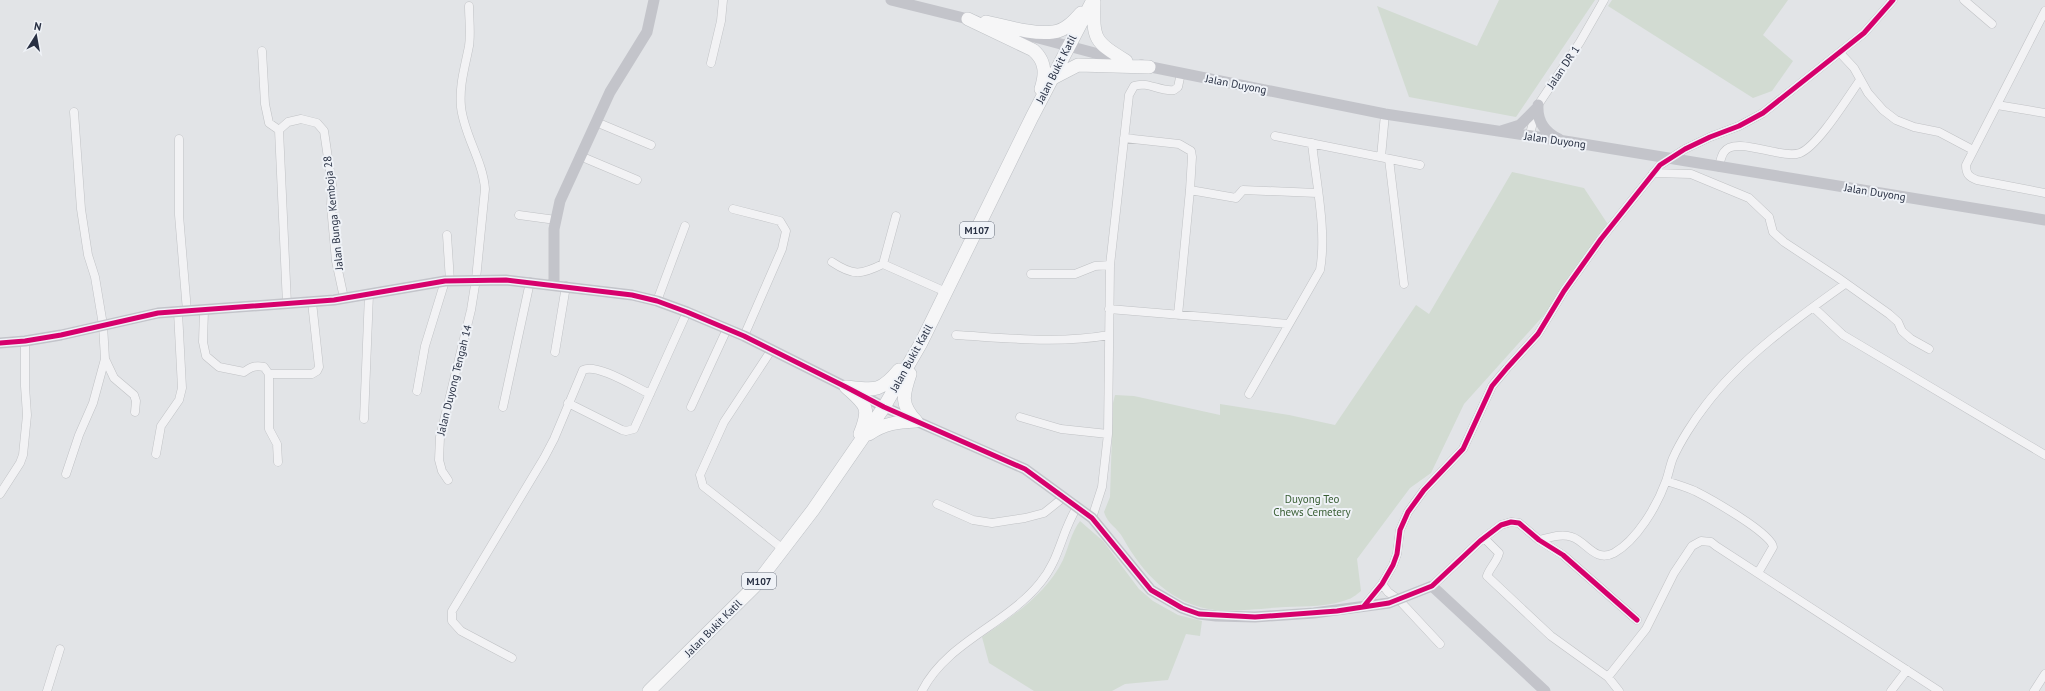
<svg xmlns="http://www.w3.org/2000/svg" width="2045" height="691" font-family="'PT Sans',sans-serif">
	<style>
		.green { fill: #d2dbd2 }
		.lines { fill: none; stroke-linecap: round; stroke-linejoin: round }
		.street-casing { stroke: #c0c2c5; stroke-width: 9 }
		.primary-casing { stroke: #bec1c5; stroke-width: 14 }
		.street { stroke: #f2f2f4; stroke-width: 8 }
		.secondary { stroke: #c3c4ca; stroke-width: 11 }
		.primary { stroke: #f6f6f7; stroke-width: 13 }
		.cycleway-casing { stroke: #eff2f7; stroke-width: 8 }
		.cycleway { stroke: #d6006c; stroke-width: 5 }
		.labels { text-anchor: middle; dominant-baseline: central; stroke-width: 4; stroke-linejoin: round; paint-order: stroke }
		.shield { fill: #eff2f7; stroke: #636a78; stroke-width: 1 }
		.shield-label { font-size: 10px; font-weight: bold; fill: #272f42 }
		.street-label { font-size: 11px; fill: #272f42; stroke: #eff2f7 }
		.park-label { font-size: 11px; fill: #395e34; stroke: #eff2f7 }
	</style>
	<rect width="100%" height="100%" fill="#e2e4e7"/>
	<path class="green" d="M1499 0H1595L1516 117 1409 97 1377 6 1477 46Z
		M1612 0H1788L1763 35 1793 61 1772 91 1753 98 1608 6Z
		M1512 172 1584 188 1609 226 1544 315 1464 404 1431 473 1410 488 1357 559 1361 591C1358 593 1353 598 1349 599 1330 607 1306 606 1285 607 1265 608 1234 612 1215 610 1172 605 1143 574 1123 538 1117 527 1108 525 1104 512L1110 497 1113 403 1115 395 1134 396 1220 415V404L1289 415 1335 425 1416 305 1429 314Z
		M1080 521 1103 541 1139 589 1153 601 1178 615 1202 621 1200 636 1186 634 1168 680 1125 684 1112 691H1034L989 663 982 637C1012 616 1046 595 1063 560 1069 546 1071 533 1080 521Z"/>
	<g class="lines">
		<g class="street-casing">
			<path id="street" d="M1964 0 1992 24
				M2045 11 1966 165C1966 174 1969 177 1977 180L2045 193
				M262 51 265 104 269 123 279 130 287 304
				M1840 53 1854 68 1868 93 1883 110 1896 120 1914 127 1939 132 1973 150
				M711 63 721 21 723 0
				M1997 105 2045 113
				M74 112 81 209 88 255 95 277 103 325 105 359 114 378 134 395 136 401 135 412
				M596 122 651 145
				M279 130 288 122 301 119 317 123 324 131 332 185 331 206 336 261 344 298
				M1275 136 1420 165
				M1529 137 1538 105 1580 42 1604 0
				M1124 138 1179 144 1191 151 1192 157 1190 190 1178 315
				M179 139V215L187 311
				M580 156 637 180
				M1381 157 1385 114
				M1389 159 1404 284
				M1719 167C1720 162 1721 156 1724 152 1735 135 1782 160 1800 153 1818 146 1848 97 1860 80
				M1653 173 1691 174 1749 198 1769 217 1773 232 1784 242 1837 277 1889 314 1898 322 1902 331 1911 339 1929 349
				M1190 190 1236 198 1243 190 1317 193
				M733 209 780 221 786 231 782 249 744 336
				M519 215 556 220
				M896 216 883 264 946 292
				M447 235 450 281
				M832 262C853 276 861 275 883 264
				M1031 274H1075L1095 266 1110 265
				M657 301 685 226
				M1813 307 1843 335 2045 455
				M1109 309 1289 324
				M204 310 203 342 206 356 219 367 244 372C251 367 255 365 264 367L269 374V429L277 444 278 462
				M956 335C1007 338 1059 344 1109 335
				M772 349 724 422 700 475 703 486 783 549
				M555 352 566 286
				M269 374H312L317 371 319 367 312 302
				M417 391 425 346 445 281
				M1249 394 1320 270C1327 232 1316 182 1312 143
				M568 403 622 430 626 431 634 429 687 312
				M503 407 530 282
				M691 407 727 329
				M1020 417 1061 429 1108 434
				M364 419 369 294
				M156 454 161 426 179 400 182 388 178 312
				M66 474 79 435 93 403 105 359
				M448 480 442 471 439 460 440 437 471 310 476 279 485 189C483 161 464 135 461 107 459 85 465 67 469 46 471 33 469 19 469 6
				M1666 481C1676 484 1686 487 1695 491 1709 498 1773 534 1773 547L1758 573
				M0 494 20 463 23 455 27 415 25 386V341
				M937 504 973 520 992 523 1025 518 1044 513 1064 497
				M1092 518 1102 487 1108 434 1110 265 1129 95 1134 86C1148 81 1160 92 1174 90L1178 87 1181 73
				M1484 538 1499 553C1497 562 1490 567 1487 576L1551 636 1608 677
				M1539 540C1549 538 1561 533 1572 537 1587 542 1595 563 1614 553 1637 540 1657 506 1666 481 1669 473 1670 465 1673 458 1680 442 1694 420 1705 406 1741 358 1796 319 1845 284
				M1382 584 1388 592 1399 600 1440 644
				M1432 586 1480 541 1501 525 1511 522 1519 523 1539 540 1563 555 1637 620
				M1364 606 1382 584 1393 565 1397 554 1400 530 1408 512 1424 490 1463 449 1492 386 1507 368 1538 334 1564 291 1601 239 1660 165 1685 149 1710 137 1739 126 1763 113 1864 33 1893 0
				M512 658 461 631 452 621V611L544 458 554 439 583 370C597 363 635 387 650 394
				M47 691 60 649
				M922 691C947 642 1006 625 1040 583 1060 559 1061 533 1077 507
				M1619 691 1608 677 1646 629 1674 573 1692 546 1701 541 1711 542 1716 546 1939 691
				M1891 691 1907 670
				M2034 691 2045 674"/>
		</g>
		<g class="primary-casing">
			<path id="primary" d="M1094 2C1093 40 1094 41 1126 61
				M968 19 1033 50C1046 61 1046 74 1041 89
				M986 22C1005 26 1034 35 1053 32 1065 31 1074 21 1081 13
				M1051 79 1078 65 1149 67
				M910 374C903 395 900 404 916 421
				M846 387C874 390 880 393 899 370
				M846 387C866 405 871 407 860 434
				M869 434C885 423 898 422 916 421
				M649 691 754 587 813 510 884 407 921 343 1032 117 1093 0"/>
		</g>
		<use href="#street" class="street"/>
		<path class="secondary" d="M891 0 976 21
			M1027 35 1121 60
			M1141 65 1385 114 1571 142 2045 220
			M1538 105C1537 121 1544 132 1559 139
			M1501 131 1520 125 1536 109
			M554 285V229L560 201 610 92 647 32 654 0
			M0 343 25 341 61 335 158 313 334 300 445 281 506 280 632 295 657 301 687 312 744 336 846 387 884 407 1025 469 1092 518 1151 590 1182 608 1199 614 1216 616 1255 617 1314 613 1389 603 1432 586 1545 691"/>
		<use href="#primary" class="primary"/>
		<g class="cycleway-casing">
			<path id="cycleway" d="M0 343 25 341 61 335 158 313 334 300 445 281 506 280 632 295 657 301 687 312 744 336 846 387 884 407 1025 469 1092 518 1151 590 1182 608 1199 614 1255 617 1337 611 1389 603 1432 586 1480 541 1501 525 1511 522 1519 523 1539 540 1563 555 1637 620
				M1364 606 1382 584 1393 565 1397 554 1400 530 1408 512 1424 490 1463 449 1492 386 1507 368 1538 334 1564 291 1601 239 1660 165 1685 149 1710 137 1739 126 1763 113 1864 33 1893 0"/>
		</g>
		<use href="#cycleway" class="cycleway"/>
	</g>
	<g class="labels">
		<g class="shield">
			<rect x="960" y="222" width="34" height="16" rx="3"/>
			<rect x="742" y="573" width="34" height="16" rx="3"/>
		</g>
		<g class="shield-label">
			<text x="977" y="230">M107</text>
			<text x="759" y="581">M107</text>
		</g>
		<g class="street-label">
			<text transform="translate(1563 67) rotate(-56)">Jalan DR 1</text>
			<text transform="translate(1056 69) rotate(-63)">Jalan Bukit Katil</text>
			<text transform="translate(1236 84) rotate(11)">Jalan Duyong</text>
			<text transform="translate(1555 140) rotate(8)">Jalan Duyong</text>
			<text transform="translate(1875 192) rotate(9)">Jalan Duyong</text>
			<text transform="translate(333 213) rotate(-96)">Jalan Bunga Kemboja 28</text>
			<text transform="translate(911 358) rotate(-61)">Jalan Bukit Katil</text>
			<text transform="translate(454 380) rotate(-76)">Jalan Duyong Tengah 14</text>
			<text transform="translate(713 628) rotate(-45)">Jalan Bukit Katil</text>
		</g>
		<g class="park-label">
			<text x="1312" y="499">Duyong Teo<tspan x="1312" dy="13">Chews Cemetery</tspan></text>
		</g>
	</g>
	<g transform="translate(36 36) rotate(11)" stroke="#eff2f7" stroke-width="3" paint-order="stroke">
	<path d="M0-3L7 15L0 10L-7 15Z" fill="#272f42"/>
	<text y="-6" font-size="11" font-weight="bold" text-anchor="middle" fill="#272f42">N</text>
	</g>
</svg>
